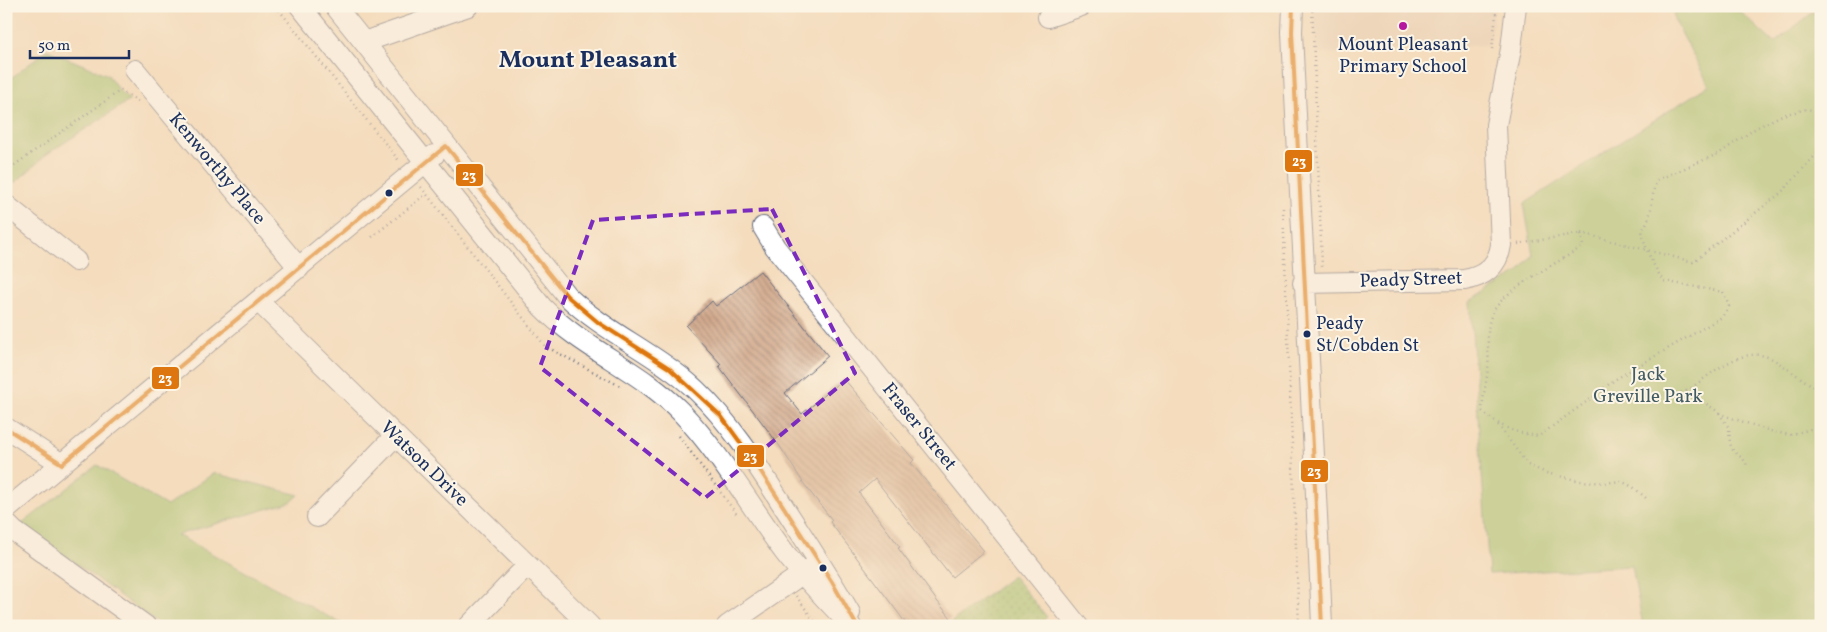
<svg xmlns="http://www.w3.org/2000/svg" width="1827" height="632" font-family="Vollkorn,serif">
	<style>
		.built { fill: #e6cfb7 }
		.grass { fill: url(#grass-dots); stroke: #5c7966 }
		.park { fill: #9dc36e; stroke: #5c7966 }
		.building { fill: url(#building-back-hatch) }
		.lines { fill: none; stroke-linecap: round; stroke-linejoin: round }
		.minor-casing { stroke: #676c7f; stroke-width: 22 }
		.path { stroke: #676c7f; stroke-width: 2.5; stroke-dasharray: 1 4; stroke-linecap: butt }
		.minor { stroke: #fff; stroke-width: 20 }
		.bus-1-casing { stroke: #fcf5e5; stroke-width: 8 }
		.bus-1 { stroke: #dd760e; stroke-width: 4 }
		.marked { fill: none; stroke: #7b2cbf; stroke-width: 4; stroke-dasharray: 10 6; stroke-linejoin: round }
		.poi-dot { fill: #b5179e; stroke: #fcf5e5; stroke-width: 2 }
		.bus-dot { fill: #1b2f5e; stroke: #fcf5e5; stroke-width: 2 }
		.labels { text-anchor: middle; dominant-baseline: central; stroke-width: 4; stroke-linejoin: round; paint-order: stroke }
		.bus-label { font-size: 18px; fill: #1b2f5e; stroke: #fcf5e5; text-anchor: start }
		.poi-label { font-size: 19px; fill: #1b2f5e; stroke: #fcf5e5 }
		.street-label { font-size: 19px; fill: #1b2f5e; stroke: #fcf5e5 }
		.park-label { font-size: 19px; fill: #425b63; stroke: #fcf5e5 }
		.district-label { font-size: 24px; font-weight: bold; fill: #1b2f5e; stroke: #fcf5e5 }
		.line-badge { stroke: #fcf5e5; stroke-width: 2 }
		.badge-label { font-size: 14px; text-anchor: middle; font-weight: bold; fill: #fff }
	</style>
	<defs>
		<pattern id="grass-dots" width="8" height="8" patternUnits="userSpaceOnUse" patternTransform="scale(1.25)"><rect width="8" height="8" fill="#9dc36e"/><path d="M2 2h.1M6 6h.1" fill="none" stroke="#7f9f5e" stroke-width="1.8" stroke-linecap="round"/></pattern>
		<pattern id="building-back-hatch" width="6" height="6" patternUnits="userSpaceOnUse" patternTransform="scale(1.25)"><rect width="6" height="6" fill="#d1a88b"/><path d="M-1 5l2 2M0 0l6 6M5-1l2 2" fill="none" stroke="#a98975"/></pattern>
	</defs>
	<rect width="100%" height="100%" fill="#fcf5e5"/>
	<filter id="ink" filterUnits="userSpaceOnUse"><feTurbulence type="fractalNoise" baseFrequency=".02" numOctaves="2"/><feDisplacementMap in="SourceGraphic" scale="10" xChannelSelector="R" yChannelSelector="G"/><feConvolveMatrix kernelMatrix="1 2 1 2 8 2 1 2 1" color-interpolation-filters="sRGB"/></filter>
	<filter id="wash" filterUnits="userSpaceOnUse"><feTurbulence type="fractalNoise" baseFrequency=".0096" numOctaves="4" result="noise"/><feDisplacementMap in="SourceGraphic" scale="20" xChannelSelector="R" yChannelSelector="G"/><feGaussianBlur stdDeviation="1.12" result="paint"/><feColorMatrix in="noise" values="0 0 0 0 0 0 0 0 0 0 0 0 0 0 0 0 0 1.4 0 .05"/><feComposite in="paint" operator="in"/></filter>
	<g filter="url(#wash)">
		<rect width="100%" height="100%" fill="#f4dcbd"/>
		<path class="built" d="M1313 6H1495L1490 45 1316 54Z"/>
		<path class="grass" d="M1013 576 1047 617 1037 626H946Z"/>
		<path class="park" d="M1673 6H1734L1774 43 1821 6V626H1643L1632 566 1489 574 1470 302 1519 272 1533 255 1524 204 1709 85 1674 19Z
			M47 50 108 75 121 93 130 100 47 154 16 182 6 180V82Z
			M97 465 167 506 214 473 299 495 291 502 177 535 346 626H161L22 524Z"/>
		<g id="blocks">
			<path class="building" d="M760 271 828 356 785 393 802 414 844 379 914 460 911 463 984 551 952 577 875 479 859 493 900 547 898 548 937 601 951 618 942 626H908L830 522 832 520 804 484 779 445 719 366 721 364 686 326 712 301 716 306Z"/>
		</g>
	</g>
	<g filter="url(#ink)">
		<use href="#blocks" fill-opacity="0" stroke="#676c7f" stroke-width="1"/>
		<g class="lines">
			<g class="minor-casing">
				<path id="minor" d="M300 6 542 307C584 350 639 369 681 412 721 454 750 506 785 553 805 579 829 602 851 626
					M335 6 567 296C606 333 656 353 695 389 730 422 756 463 782 504 805 540 829 576 850 613
					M1293 6 1292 32C1301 230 1314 428 1322 626
					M1048 17 1081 6
					M364 42 468 6
					M135 70 299 268
					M6 205 76 261
					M763 227 775 247 1078 626
					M1303 283 1464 280C1484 277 1498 266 1501 245L1496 125 1511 49 1516 6
					M258 301 590 626
					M6 428 62 464
					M6 510 434 155
					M317 517 395 436
					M6 523 14 531 146 626
					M469 626 528 565
					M727 626 812 567"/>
			</g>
			<path class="path" d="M276 6 400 162
				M1312 6 1322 267
				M1492 49 1497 6
				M6 171 121 90 140 103
				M421 187 545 346 620 386
				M1283 208 1299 626
				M1581 233 1693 262 1782 192 1821 149
				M372 237 426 194
				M1518 244 1581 233 1583 246C1559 263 1506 287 1493 312 1484 328 1490 352 1488 369 1486 384 1483 397 1482 411 1502 428 1514 433 1539 436L1600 392 1632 397 1669 395 1687 391 1723 415 1770 431 1790 435 1821 426
				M1600 391 1616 379 1722 317 1729 306 1723 292 1663 281C1653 264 1645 250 1642 230 1655 213 1649 200 1657 180L1720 153 1756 128 1782 115 1807 109 1821 112
				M1687 391C1712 374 1744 341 1776 361 1790 370 1803 380 1818 389L1821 396
				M1719 413 1729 428 1730 444 1733 450 1746 462 1747 467
				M1498 425 1528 465 1546 473 1581 481 1605 483 1621 481 1633 487 1646 498
				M679 436 738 516
				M796 596 818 626"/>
			<use href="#minor" class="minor"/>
			<g class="bus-1-casing">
				<path id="bus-1" d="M1293 6 1292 32 1322 626
					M6 428 62 464 446 146 567 296 599 323 669 368 721 416 756 464 832 582 857 626"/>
			</g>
			<use href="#bus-1" class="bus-1"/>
		</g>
	</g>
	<path d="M0 0H1827V632H0ZM772 209 855 373 705 498 540 367 593 220Z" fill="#f4dcbd" fill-opacity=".55" fill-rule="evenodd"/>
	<path class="marked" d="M772 209 855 373 705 498 540 367 593 220Z"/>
	<circle class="poi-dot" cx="1403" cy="26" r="5"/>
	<g class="bus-dot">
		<circle cx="389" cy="193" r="4.5"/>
		<circle cx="1307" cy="334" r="4.5"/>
		<circle cx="823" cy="568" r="4.5"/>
	</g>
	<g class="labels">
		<g class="bus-label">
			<text x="1316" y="324">Peady<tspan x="1316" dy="22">St/Cobden St</tspan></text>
		</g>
		<g class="poi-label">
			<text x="1403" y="45">Mount Pleasant<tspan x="1403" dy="22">Primary School</tspan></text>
		</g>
		<g class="street-label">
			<text transform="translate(217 169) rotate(50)">Kenworthy Place</text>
			<text transform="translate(1411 280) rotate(-2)">Peady Street</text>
			<text transform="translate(919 427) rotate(51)">Fraser Street</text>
			<text transform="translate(424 464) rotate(44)">Watson Drive</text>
		</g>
		<g class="park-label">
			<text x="1648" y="375">Jack<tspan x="1648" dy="22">Greville Park</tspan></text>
		</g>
		<g class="district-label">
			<text x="588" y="61">Mount Pleasant</text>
		</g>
	</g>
	<g class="line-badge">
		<rect x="1284" y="149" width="29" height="24" rx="5" fill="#dd760e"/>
		<rect x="455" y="163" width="29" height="24" rx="5" fill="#dd760e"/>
		<rect x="151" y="366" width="29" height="24" rx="5" fill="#dd760e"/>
		<rect x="736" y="444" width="29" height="24" rx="5" fill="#dd760e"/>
		<rect x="1300" y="459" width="29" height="24" rx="5" fill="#dd760e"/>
	</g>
	<g class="badge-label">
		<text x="1299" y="166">23</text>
		<text x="469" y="180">23</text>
		<text x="165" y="383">23</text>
		<text x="750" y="461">23</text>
		<text x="1314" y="476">23</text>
	</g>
	<rect width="1827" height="632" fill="none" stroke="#fcf5e5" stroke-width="25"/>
	<path d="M30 50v8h99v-8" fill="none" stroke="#1b2f5e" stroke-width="2.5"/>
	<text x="38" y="50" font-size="15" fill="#1b2f5e" stroke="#fcf5e5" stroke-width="4" paint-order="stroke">50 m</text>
</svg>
